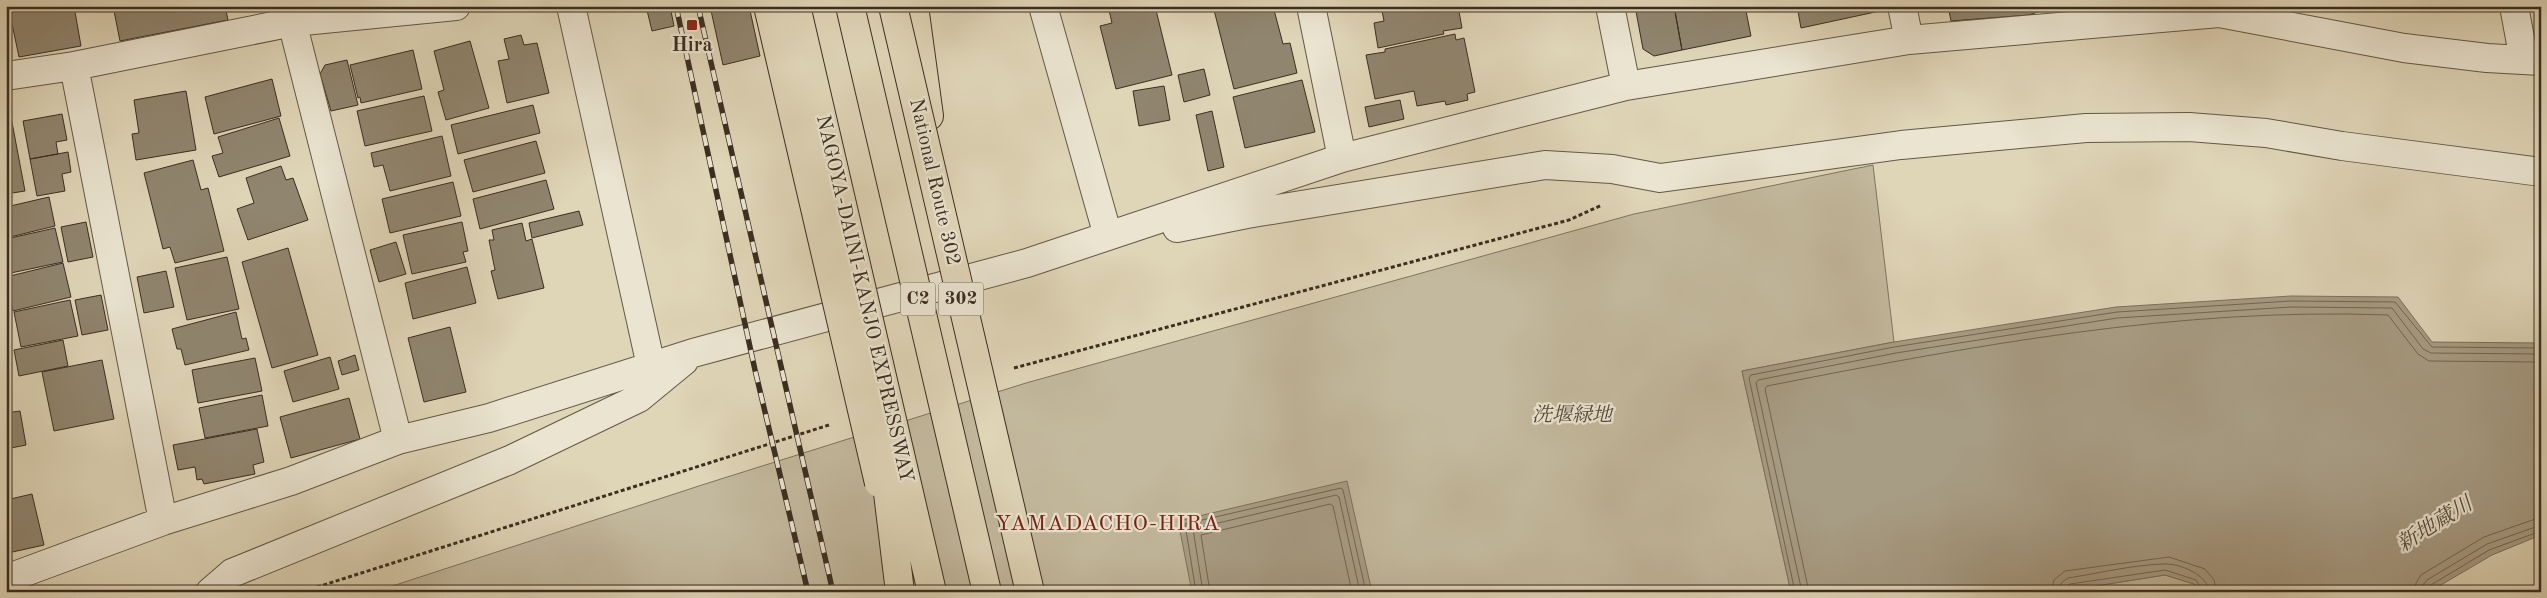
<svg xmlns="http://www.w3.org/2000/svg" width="2547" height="598" font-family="'Old Standard TT','Noto Serif JP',serif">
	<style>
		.green { fill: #c3b99e; stroke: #7f7460 }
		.water { fill: #a79c84; stroke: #7c705c }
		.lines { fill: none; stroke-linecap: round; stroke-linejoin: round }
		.shore { stroke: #716552; stroke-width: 1 }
		.building { fill: #90856f; stroke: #3b2e21 }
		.minor-casing { stroke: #645846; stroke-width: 30 }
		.motorway-casing { stroke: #3b2e21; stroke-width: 30 }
		.path { stroke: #3b2e21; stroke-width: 3; stroke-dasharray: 4 2.5; stroke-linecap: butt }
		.minor { stroke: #eae4d0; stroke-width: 28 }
		.motorway { stroke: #dfd5b7; stroke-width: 28 }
		.rail-casing { stroke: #3b2e21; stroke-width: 5.5 }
		.rail { stroke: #eae4d0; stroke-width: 4; stroke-dasharray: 11; stroke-linecap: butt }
		.trunk-bridge-casing { stroke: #3b2e21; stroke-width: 30; stroke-linecap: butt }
		.motorway-bridge-casing { stroke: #3b2e21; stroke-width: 30; stroke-linecap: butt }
		.trunk-bridge { stroke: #dfd5b7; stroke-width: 28 }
		.motorway-bridge { stroke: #dfd5b7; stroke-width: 28 }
		.poi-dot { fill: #8f2418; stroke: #eae4d0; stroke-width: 2 }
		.labels { text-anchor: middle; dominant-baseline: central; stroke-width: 4.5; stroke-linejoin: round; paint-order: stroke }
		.shield { fill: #eae4d0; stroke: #706556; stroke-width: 1 }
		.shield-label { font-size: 19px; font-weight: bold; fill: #3b2e21 }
		.poi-label { font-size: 20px; font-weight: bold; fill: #3b2e21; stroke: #eae4d0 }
		.street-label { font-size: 20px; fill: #3b2e21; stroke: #eae4d0 }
		.park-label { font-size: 20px; font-style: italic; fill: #564a3a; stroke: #eae4d0 }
		.water-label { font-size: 21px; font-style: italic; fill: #564a3a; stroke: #eae4d0 }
		.quarter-label { font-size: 22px; letter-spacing: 1px; fill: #7a1f14; stroke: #eae4d0 }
	</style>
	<rect width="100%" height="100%" fill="#dfd5b7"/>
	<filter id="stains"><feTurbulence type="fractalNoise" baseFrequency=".004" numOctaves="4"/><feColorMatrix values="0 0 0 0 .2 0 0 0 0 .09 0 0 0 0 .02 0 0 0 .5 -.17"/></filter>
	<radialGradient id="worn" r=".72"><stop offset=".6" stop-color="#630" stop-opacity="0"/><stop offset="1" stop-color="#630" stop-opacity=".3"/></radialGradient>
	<path class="green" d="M1873 165 1894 342 1742 371 1791 592H374L705 484 1026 383 1634 214Z
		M2165 575 2194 584 2200 592H2059Z"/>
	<path class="water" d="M2291 296 2398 297 2432 342 2541 343V535L2492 555 2429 592H2200L2194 584 2165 575 2056 592H1791L1742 371 1894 342 2116 307Z
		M1347 481 1372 592H1192L1178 521Z"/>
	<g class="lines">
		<path class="shore" d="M1196 592 1185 524 1341 488 1343 490 1366 592
			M1203 592 1193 529 1336 495 1339 497 1360 592
			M1210 592 1201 535 1330 504 1333 506 1352 592
			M1795 592 1749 378 1751 375 1894 347 2117 312 2291 301 2395 302 2432 347 2541 348
			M1802 592 1756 383 1758 380 1896 353 2117 318 2291 307 2392 308 2423 349 2431 353 2541 354
			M1809 592 1765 389 1767 386C1971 346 2179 307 2388 315L2418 354 2429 361 2541 362
			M2051 592 2054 580 2065 571 2169 557 2205 569 2214 580 2217 592
			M2059 592 2061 583 2068 578C2100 573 2132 565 2164 564 2179 563 2209 575 2209 592
			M2065 592 2066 587 2070 584 2165 570 2196 580 2203 592
			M2414 592 2416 583 2421 575 2484 537 2541 517
			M2422 592V586L2427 580 2487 544 2541 525
			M2428 592 2431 585 2489 550 2541 531"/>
	</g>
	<path class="building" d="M6 6H74L81 46 19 57 11 19 6 20Z
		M113 6H225L228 20 120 41Z
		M646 6H670L674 26 652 31Z
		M710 6H749L760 56 723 65Z
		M1108 6H1155L1172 75 1116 89 1100 26 1112 23Z
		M1213 6H1273L1283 44 1290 43 1297 73 1234 89Z
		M1381 6H1458L1462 28 1443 31 1444 34 1378 48 1374 23 1384 21Z
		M1635 6H1674L1682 50 1654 56 1643 49Z
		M1674 6H1745L1751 36 1682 50Z
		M1797 6H1878L1880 11 1801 28Z
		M1948 6H2046V9L2029 15 1951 21Z
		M1455 34 1456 40 1464 38 1475 92 1467 94 1468 100 1446 105 1445 101 1417 106 1414 91 1375 99 1366 55 1385 52V49Z
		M521 35 524 45 537 43 549 93 507 103 498 61 509 59 504 39Z
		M470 41 489 108 446 120 438 92 444 90 434 51Z
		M413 50 422 89 361 103 360 97 358 98 350 65Z
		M347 60 358 105 331 111 320 74 325 65Z
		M1204 69 1210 95 1184 102 1178 75Z
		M272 79 281 116 214 134 205 97Z
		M1302 80 1315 132 1245 148 1233 97Z
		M1164 86 1170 120 1139 126 1133 91Z
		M186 91 196 150 136 160 132 134 139 133 134 100Z
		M424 96 432 131 365 146 357 111Z
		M1400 100 1404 119 1369 127 1365 107Z
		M533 105 540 133 458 154 451 125Z
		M1212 111 1224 167 1208 171 1196 115Z
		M62 114 67 140 56 142 58 154 30 159 23 121Z
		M11 117 25 191 6 194V118Z
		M279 118 290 156 219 177 212 156 223 153 218 137Z
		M442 136 451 176 390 191 383 165 374 167 371 153Z
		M536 141 545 173 473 192 464 160Z
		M68 152 71 172 62 174 65 191 37 196 30 159Z
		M193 160 201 190 208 188 224 251 175 263 170 247 163 249 144 173Z
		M281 166 286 180 293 178 308 220 248 240 237 209 254 203 246 178Z
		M546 180 554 209 480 229 473 199Z
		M453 182 461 216 390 233 382 199Z
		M49 197 55 226 6 238V207Z
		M579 211 583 225 532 238 529 223Z
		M86 222 93 257 68 262 61 227Z
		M462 222 468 251 463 252 466 262 412 274 403 235Z
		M522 223 526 241 532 239 544 288 498 299 491 271 495 270 489 240H494L492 230Z
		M55 228 63 262 6 274V239Z
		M396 242 406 274 379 282 370 250Z
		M288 248 318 355 272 368 242 262Z
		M227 257 239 309 187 320 175 268Z
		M63 263 71 297 13 311 6 277Z
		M467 267 476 303 413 319 405 283Z
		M166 271 174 307 144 313 137 277Z
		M101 295 108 330 82 335 75 300Z
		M70 300 78 336 21 347 14 312Z
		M236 312 242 339 246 338 249 350 185 365 181 349H177L172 329Z
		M450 327 466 392 424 402 408 338Z
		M63 340 68 366 19 376 14 350Z
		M355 355 359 370 342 375 338 361Z
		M330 357 339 389 293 402 284 371Z
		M255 358 262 391 198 403 192 370Z
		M102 360 114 419 54 431 42 372Z
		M6 385 11 410 6 411Z
		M262 395 268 426 205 438 199 408Z
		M349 398 360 439 291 458 280 417Z
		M20 411 26 445 6 449V413Z
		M257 429 264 462 253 465 255 474 204 484 202 479 197 480 195 467 178 470 173 445Z
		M32 494 44 545 8 553 6 500Z"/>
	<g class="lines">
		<g class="minor-casing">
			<path id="minor" d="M288 6 398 440
				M571 6 651 366
				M1043 6 1108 236
				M1311 6 1342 158
				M1610 6 1626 86
				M1902 6 1909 40
				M2514 6 2524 60
				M74 66 163 521
				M6 76 74 66 293 22 456 6
				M1177 228 1247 214 1545 165 1612 169 1660 178 1901 145 2086 128 2189 127 2266 133 2342 146 2541 172
				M6 579 163 521 291 481 398 440 489 418 693 353 1027 263 1342 158 1626 86 1909 40 2219 13 2404 48 2487 58 2541 61
				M210 592 232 573 510 460 639 398 684 361"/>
		</g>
		<g class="motorway-casing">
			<path id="motorway" d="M914 6 929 116"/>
		</g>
		<path class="path" d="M1014 368 1569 220 1602 205
			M285 592 314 588 829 425"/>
		<use href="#minor" class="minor"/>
		<use href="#motorway" class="motorway"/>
		<g class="rail-casing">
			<path id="rail" d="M676 6 755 370 808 592
				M698 6 833 592"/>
		</g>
		<use href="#rail" class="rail"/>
		<g class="trunk-bridge-casing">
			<path id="trunk-bridge" d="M768 6 879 483
				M893 6 1030 592"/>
		</g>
		<g class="motorway-bridge-casing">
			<path id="motorway-bridge" d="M796 6 932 592
				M850 6 987 592
				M883 452 900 592"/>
		</g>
		<use href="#trunk-bridge" class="trunk-bridge"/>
		<use href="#motorway-bridge" class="motorway-bridge"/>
	</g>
	<rect class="poi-dot" x="686" y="19" width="12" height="12" rx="2.5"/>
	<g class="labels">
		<g class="shield">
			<rect x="900.5" y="282.5" width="35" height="33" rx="4"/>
			<rect x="938.5" y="282.5" width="45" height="33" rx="4"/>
		</g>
		<g class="shield-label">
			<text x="918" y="299">C2</text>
			<text x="961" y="299">302</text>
		</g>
		<g class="poi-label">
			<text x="692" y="46">Hira</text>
		</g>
		<g class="street-label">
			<text transform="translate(934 182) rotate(77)">National Route 302</text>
			<text transform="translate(864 299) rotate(77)">NAGOYA-DAINI-KANJO EXPRESSWAY</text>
		</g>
		<g class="park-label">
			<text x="1572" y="416">洗堰緑地</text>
		</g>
		<g class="water-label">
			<text transform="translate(2435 525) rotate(-32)">新地蔵川</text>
		</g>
		<g class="quarter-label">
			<text x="1108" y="524">YAMADACHO-HIRA</text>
		</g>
	</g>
	<rect width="2547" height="598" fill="none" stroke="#dfd5b7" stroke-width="25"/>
	<rect x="8" y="8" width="2532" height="583" fill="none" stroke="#3b2e21" stroke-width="2.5"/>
	<rect x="12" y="12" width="2522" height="573" fill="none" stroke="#3b2e21"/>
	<rect width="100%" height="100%" filter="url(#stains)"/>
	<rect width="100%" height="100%" fill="url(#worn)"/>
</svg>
